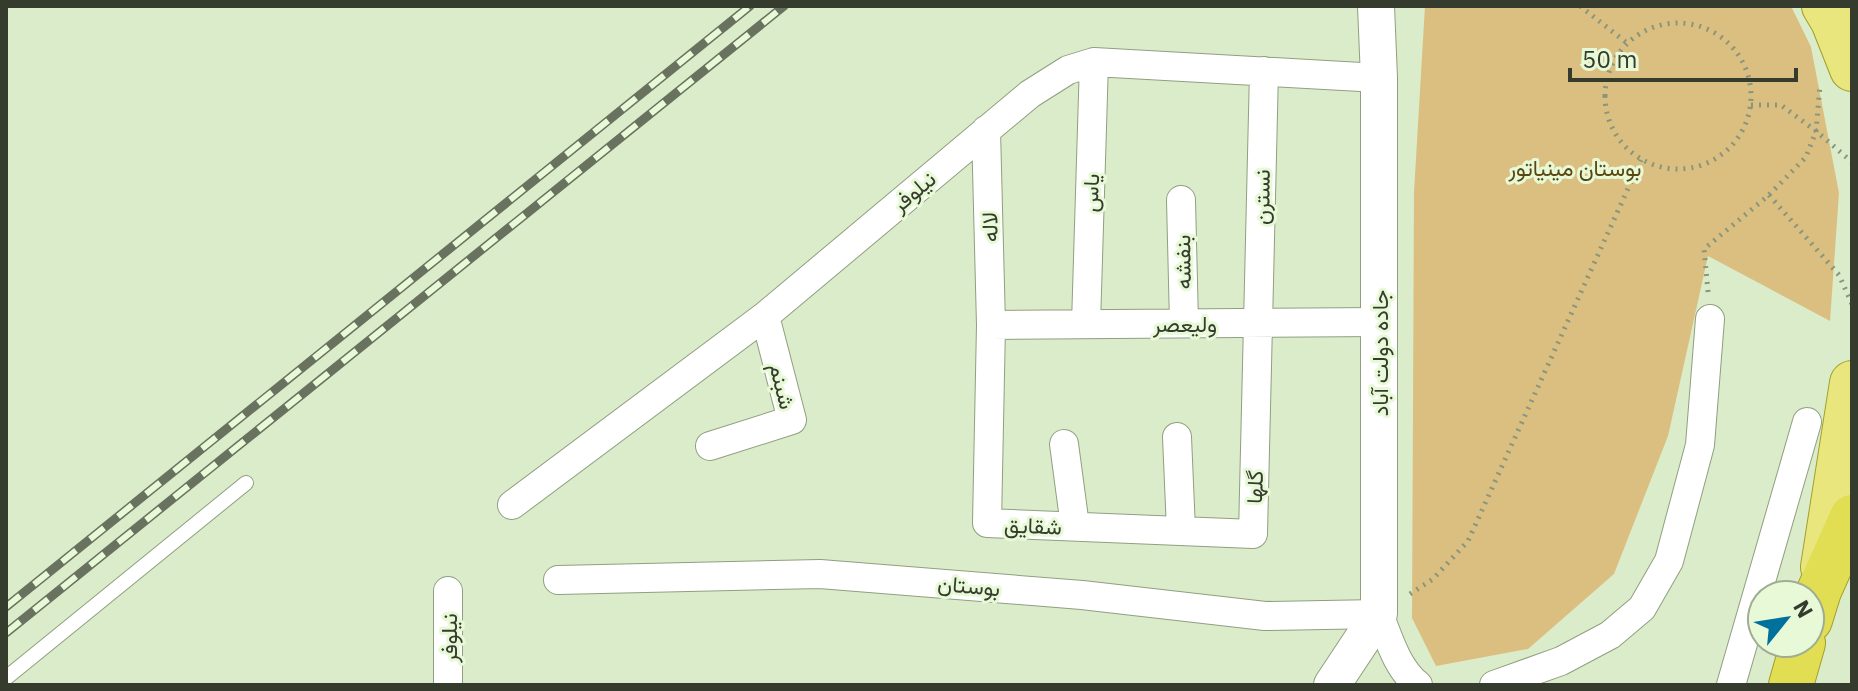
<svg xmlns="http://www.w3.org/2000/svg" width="1858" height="691" font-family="'IBM Plex Sans',Vazirmatn,sans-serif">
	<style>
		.green { fill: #dbbf80 }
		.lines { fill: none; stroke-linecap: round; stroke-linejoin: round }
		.service-casing { stroke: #909f80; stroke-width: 16 }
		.minor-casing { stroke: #909f80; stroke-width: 30 }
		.tertiary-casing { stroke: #909f80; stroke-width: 38 }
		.primary-casing { stroke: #a09f2a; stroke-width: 46 }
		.trunk-casing { stroke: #a09f2a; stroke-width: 46 }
		.path { stroke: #89967d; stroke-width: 5; stroke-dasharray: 2 6; stroke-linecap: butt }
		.service { stroke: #fff; stroke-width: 14 }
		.minor { stroke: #fff; stroke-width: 28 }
		.tertiary { stroke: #fff; stroke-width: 36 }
		.primary { stroke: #e9e67e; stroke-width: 44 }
		.trunk { stroke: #e2de53; stroke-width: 44 }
		.rail-casing { stroke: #68725e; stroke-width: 9 }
		.rail { stroke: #e8f9d7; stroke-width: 6; stroke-dasharray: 18; stroke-linecap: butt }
		.labels { text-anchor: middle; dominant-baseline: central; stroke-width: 6; stroke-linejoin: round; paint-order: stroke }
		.park-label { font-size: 22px; fill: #5a4611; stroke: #e8f9d7 }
		.street-label { font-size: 22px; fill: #353c2e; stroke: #e8f9d7 }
	</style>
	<rect width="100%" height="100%" fill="#dbecca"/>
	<path class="green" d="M1425 6H1791L1811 47 1839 193 1830 321 1708 256 1668 436 1614 574 1528 649 1436 666 1412 618 1414 192Z"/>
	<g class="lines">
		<g class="service-casing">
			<path id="service" d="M6 678 246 483"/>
		</g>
		<g class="minor-casing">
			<path id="minor" d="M986 130 991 325 987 523 1253 534 1264 71
				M1181 200 1184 323
				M1086 324 1094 62
				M991 325 1379 322
				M1177 437 1181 530
				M1064 444 1075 526
				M710 446 792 420 765 316
				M512 505 765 316 1030 94 1068 70 1094 62 1379 78
				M558 580 820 574 1082 595 1265 616 1379 614C1389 639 1397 668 1418 685
				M448 685V591
				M1494 685 1561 661 1610 635 1642 608 1669 561 1700 445 1710 319
				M1731 685 1807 422"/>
		</g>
		<g class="tertiary-casing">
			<path id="tertiary" d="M1332 685 1379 614V78L1376 6"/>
		</g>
		<g class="primary-casing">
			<path id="primary" d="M1824 6 1833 21 1852 69
				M1823 567 1852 383"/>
		</g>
		<g class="trunk-casing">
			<path id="trunk" d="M1810 620 1819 591 1852 517
				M1791 685 1803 643"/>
		</g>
		<path class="path" d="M1580 6 1627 43
			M1605 96a73 73 0 1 1 146 0a73 73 0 1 1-146 0Z
			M1751 105H1781L1816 131 1852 162
			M1769 195 1839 275 1852 304
			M1708 292 1704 249 1769 195 1806 157 1816 131 1820 86
			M1410 594 1433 579 1468 541 1641 160"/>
		<use href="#service" class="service"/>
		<use href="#minor" class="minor"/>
		<use href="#tertiary" class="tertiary"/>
		<use href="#primary" class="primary"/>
		<use href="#trunk" class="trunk"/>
		<g class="rail-casing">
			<path id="rail" d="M6 607 750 6
				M6 633 784 6"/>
		</g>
		<use href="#rail" class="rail"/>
	</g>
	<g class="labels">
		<g class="park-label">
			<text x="1575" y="167">بوستان مینیاتور</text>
		</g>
		<g class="street-label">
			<text transform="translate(913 191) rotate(-40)">نیلوفر</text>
			<text transform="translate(1090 193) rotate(-88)">یاس</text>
			<text transform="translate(1261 197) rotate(-89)">نسترن</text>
			<text transform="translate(989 227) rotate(-91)">لاله</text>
			<text transform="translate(1182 262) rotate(-91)">بنفشه</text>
			<text x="1185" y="323">ولیعصر</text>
			<text transform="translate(1379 353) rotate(-90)">جاده دولت آباد</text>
			<text transform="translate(783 386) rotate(76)">شبنم</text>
			<text transform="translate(1254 487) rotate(-88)">گلها</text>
			<text transform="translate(1033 525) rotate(2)">شقایق</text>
			<text transform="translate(969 585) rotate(5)">بوستان</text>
			<text transform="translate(448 638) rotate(-90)">نیلوفر</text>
		</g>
	</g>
	<rect width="1858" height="691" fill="none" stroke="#353c2e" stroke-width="16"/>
	<g transform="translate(1786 619) rotate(60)"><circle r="38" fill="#e8f9d7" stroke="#a0ad93" stroke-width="2"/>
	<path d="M0-6L14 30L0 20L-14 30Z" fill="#00719c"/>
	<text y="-12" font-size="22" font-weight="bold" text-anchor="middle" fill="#353c2e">N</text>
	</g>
	<path d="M1570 68v12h226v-12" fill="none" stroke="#353c2e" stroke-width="4"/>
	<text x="1582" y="68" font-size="24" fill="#353c2e" stroke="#e8f9d7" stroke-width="6" paint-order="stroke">50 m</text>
</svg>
